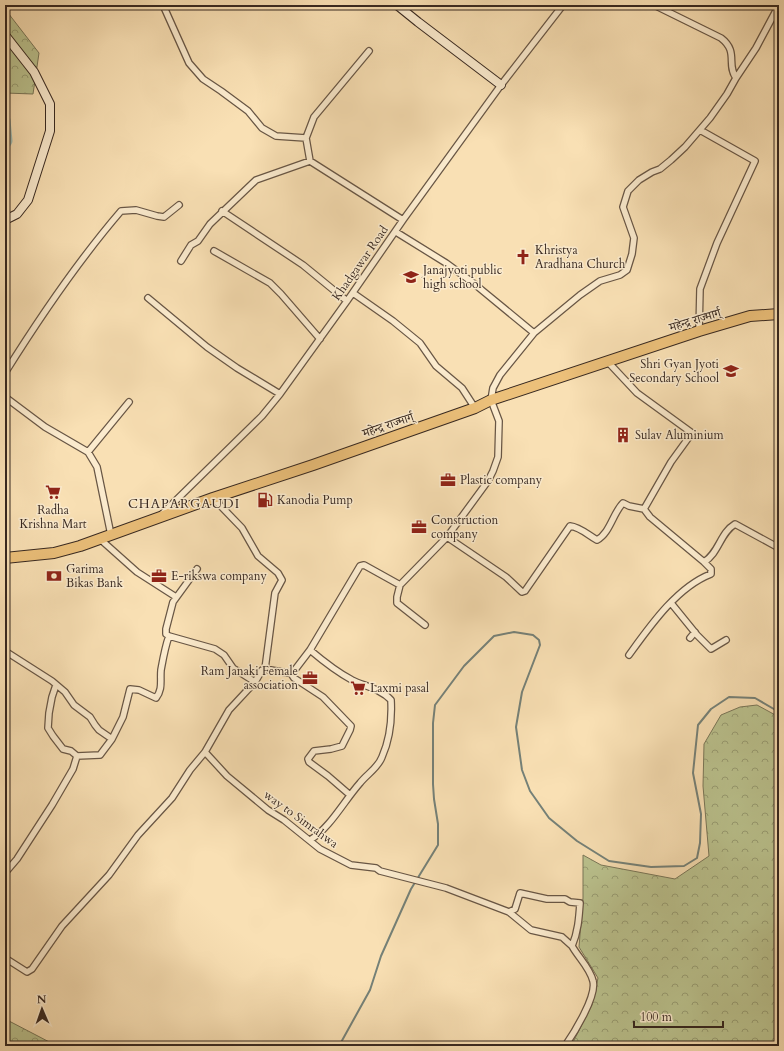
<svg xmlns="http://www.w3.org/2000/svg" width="784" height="1051" font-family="Cardo,'Noto Serif Devanagari',serif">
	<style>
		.forest { fill: url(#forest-crowns); stroke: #797658 }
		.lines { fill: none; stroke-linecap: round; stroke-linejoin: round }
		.stream { stroke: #758178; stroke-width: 2 }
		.river { stroke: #9fbcb3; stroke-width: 11 }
		.street-casing { stroke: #685645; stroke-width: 8 }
		.secondary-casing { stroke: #372820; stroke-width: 10 }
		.highway-casing { stroke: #372820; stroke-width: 12 }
		.street { stroke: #fbebce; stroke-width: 5.5 }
		.secondary { stroke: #fbebce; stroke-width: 8 }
		.highway { stroke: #ecc07a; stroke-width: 10 }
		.labels { text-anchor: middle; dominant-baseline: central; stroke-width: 3; stroke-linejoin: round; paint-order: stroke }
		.poi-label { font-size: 12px; fill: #372820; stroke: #fbebce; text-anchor: start }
		.street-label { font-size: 12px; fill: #372820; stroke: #fbebce }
		.neighbourhood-label { font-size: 13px; letter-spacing: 1px; fill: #372820; stroke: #fbebce }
	</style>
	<defs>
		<pattern id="forest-crowns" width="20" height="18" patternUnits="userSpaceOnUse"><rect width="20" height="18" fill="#bbc38f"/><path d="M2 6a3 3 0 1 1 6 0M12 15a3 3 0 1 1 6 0" fill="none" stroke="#999e74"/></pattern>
	</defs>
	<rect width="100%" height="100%" fill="#f9e0b4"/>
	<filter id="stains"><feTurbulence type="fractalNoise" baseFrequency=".005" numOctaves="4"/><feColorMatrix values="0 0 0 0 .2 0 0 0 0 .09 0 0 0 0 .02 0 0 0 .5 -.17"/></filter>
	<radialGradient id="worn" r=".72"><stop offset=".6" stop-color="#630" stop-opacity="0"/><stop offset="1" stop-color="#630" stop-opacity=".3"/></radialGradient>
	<path class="forest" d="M5 9 39 53 33 94 5 93Z
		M757 705 779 717V1046H571L592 1005 598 978 579 947 583 898V855L601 865 675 879 709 856 703 786 704 744 721 715 740 707Z
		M5 1019 9 1021 57 1046H5Z"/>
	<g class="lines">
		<path class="stream" d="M339 1046 370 990 381 956 411 889 438 845V824L434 799 433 784V723L435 705 464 666 494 636 514 632 533 635 539 640 540 645 522 692 516 727 522 770 530 791 549 818 577 841 609 861 651 867 684 866 697 858 700 843 701 814 693 773 698 725 711 709 729 697 755 698 779 712"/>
		<path class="river" d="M5 120 7 141 5 144"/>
		<g class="street-casing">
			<path id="street" d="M163 5 189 63 203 79 221 91 248 111 262 128 276 136 306 138
				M654 5 721 38C739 52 726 64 736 78
				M310 161 306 138 314 117 369 51
				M222 211 303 265 347 301
				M396 232 446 263 472 282 534 333
				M214 251 270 283 281 294 320 339
				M181 261 191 245 198 241 210 224 256 180 310 161 403 220
				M353 293 393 321 420 343 436 366 462 388 475 408
				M148 298 207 347 237 368 280 394
				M699 331 700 289 717 243 755 161 700 130
				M608 362 637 393 692 433 671 462 644 509
				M5 373C40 317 78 261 121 211L136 210 157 216 164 217 179 205
				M5 397 45 427 88 452 97 467 111 535
				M88 452 129 402
				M213 498 242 528 258 556 278 573 282 580 275 593 265 669
				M162 514 262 416 280 394 347 301 403 220 501 85 563 5
				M447 537 506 577 522 592 525 591 570 526C580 527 588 535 597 540 610 533 613 513 623 503L629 506 644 509 650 517 704 562 711 569V574C677 587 650 626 629 655
				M100 539 137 572 176 597
				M704 562C719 553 720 533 735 524L779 548
				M400 585 397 597V603L425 625
				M671 603 697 635 711 649 726 640
				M169 636 166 634V629L173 602 197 569
				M690 638 695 632
				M5 651 52 681 65 692 74 705 90 717 95 725 99 730 112 739
				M290 672 294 678 323 697 351 726 350 730 342 746 331 749 314 751 308 759 309 762 328 776 350 795
				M5 700H6
				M205 752 227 776 268 810 284 820 320 849 351 865 376 868 380 871 446 888 509 912 515 909 520 893 547 899H565L570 902 580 903C579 918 578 932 572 946 578 957 590 968 593 981 597 996 574 1033 565 1046
				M77 756 100 755 112 739 123 717 130 689 139 690 156 698C163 689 160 681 161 670 163 659 165 647 169 636L215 649 224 655 233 668 255 682
				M310 840C330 828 344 801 360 783 367 774 378 768 382 757 390 739 392 719 391 700 381 689 364 686 352 680 337 672 323 661 310 650
				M5 873 17 859 52 805 73 769 77 756 71 751 63 749 53 736 48 728 49 713 52 697 56 685
				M509 912 531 930 562 937 572 946
				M5 958 27 972 32 969 62 926 109 875 138 835 172 798 190 770 205 752 229 710 255 682 262 670 265 669 288 673 294 671 310 650 360 566 364 565 400 585 447 537 488 481 493 471 498 457 499 421 491 400 493 388 500 375 534 333 580 295 600 281 620 275 627 270 632 254 634 238 623 207 628 191 639 180 652 172 660 169 671 160 685 147 710 118 727 94 736 78 756 48 779 5"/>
		</g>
		<g class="secondary-casing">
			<path id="secondary" d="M397 5 418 22 501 85
				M5 35 34 72 50 104V131L28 200 17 214 5 220"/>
		</g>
		<g class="highway-casing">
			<path id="highway" d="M5 558 54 553 80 546 213 498 313 465 475 408 491 400 699 331 750 316 779 314"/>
		</g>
		<use href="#street" class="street"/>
		<use href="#secondary" class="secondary"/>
		<use href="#highway" class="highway"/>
	</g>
	<defs>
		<g id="church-bare" transform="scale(1.2)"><path d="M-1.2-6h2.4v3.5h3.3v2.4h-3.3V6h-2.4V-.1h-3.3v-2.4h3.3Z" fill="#8f2418" stroke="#fbebce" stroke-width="2.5" paint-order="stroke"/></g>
		<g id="school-bare" transform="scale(1.2)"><path d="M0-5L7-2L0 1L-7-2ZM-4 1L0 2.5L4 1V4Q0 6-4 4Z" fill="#8f2418" stroke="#fbebce" stroke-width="2.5" paint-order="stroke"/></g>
		<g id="university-bare" transform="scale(1.2)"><path d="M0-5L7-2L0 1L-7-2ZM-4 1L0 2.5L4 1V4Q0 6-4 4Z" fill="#8f2418" stroke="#fbebce" stroke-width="2.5" paint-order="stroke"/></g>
		<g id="building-bare" transform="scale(1.2)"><path d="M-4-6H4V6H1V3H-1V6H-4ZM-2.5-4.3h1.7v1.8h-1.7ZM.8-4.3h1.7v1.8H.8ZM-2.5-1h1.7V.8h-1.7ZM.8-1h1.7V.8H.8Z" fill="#8f2418" stroke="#fbebce" stroke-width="2.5" paint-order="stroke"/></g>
		<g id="office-bare" transform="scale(1.2)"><path d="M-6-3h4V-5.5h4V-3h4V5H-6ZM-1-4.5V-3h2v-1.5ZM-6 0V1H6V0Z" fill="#8f2418" stroke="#fbebce" stroke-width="2.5" paint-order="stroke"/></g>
		<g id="supermarket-bare" transform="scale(1.2)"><path d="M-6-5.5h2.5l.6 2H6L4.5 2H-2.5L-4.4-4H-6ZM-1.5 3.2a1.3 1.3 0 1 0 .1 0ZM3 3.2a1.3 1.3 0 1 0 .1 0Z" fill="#8f2418" stroke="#fbebce" stroke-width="2.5" paint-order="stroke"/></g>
		<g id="fuel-bare" transform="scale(1.2)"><path d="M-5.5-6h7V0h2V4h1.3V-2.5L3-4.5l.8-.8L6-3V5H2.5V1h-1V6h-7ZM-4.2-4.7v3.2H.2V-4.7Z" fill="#8f2418" stroke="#fbebce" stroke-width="2.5" paint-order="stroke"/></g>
		<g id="bank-bare" transform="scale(1.2)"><path d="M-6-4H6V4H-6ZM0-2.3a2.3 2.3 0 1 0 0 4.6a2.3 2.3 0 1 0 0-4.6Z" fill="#8f2418" stroke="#fbebce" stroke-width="2.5" paint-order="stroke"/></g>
	</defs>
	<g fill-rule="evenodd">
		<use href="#church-bare" x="523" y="257"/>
		<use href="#school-bare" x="411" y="277"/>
		<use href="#university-bare" x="731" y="371"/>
		<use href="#building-bare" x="623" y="435"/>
		<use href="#office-bare" x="448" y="480"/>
		<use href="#supermarket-bare" x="53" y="492"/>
		<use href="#fuel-bare" x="265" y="500"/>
		<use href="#office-bare" x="419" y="527"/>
		<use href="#bank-bare" x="54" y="576"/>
		<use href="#office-bare" x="159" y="576"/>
		<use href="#office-bare" x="310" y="678"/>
		<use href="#supermarket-bare" x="358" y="688"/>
	</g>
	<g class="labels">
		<g class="poi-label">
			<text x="535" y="250">Khristya<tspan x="535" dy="14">Aradhana Church</tspan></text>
			<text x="423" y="270">Janajyoti public<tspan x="423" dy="14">high school</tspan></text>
			<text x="719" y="364" text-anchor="end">Shri Gyan Jyoti<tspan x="719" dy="14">Secondary School</tspan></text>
			<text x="635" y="435">Sulav Aluminium</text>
			<text x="460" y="480">Plastic company</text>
			<text x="277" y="500">Kanodia Pump</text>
			<text x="53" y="510" text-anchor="middle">Radha<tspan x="53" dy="14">Krishna Mart</tspan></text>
			<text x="431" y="520">Construction<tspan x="431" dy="14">company</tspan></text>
			<text x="66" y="569">Garima<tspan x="66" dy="14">Bikas Bank</tspan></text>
			<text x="171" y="576">E-rikswa company</text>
			<text x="298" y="671" text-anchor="end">Ram Janaki Female<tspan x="298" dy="14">association</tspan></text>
			<text x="370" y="688">Laxmi pasal</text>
		</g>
		<g class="street-label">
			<text transform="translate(360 263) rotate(-55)">Khadgawar Road</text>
			<text transform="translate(695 320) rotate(-17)">महेन्द्र राज्मार्ग्</text>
			<text transform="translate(388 425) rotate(-19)">महेन्द्र राज्मार्ग्</text>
			<text transform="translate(301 819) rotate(36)">way to Simrahwa</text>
		</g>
		<g class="neighbourhood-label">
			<text x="184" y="504">CHAPARGAUDI</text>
		</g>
	</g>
	<rect width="784" height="1051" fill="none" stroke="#f9e0b4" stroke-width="20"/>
	<rect x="6" y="6" width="772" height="1039" fill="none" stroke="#372820" stroke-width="2"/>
	<rect x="10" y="10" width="764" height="1031" fill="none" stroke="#372820"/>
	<g transform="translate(42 1009) rotate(358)" stroke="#fbebce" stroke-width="3" paint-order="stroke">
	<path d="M0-3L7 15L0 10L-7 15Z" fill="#372820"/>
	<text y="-6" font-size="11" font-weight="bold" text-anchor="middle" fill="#372820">N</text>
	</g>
	<path d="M634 1021v6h89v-6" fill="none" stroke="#372820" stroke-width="2"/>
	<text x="640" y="1021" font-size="12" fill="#372820" stroke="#fbebce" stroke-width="3" paint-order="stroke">100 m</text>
	<rect width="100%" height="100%" filter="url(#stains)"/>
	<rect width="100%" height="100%" fill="url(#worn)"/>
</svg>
